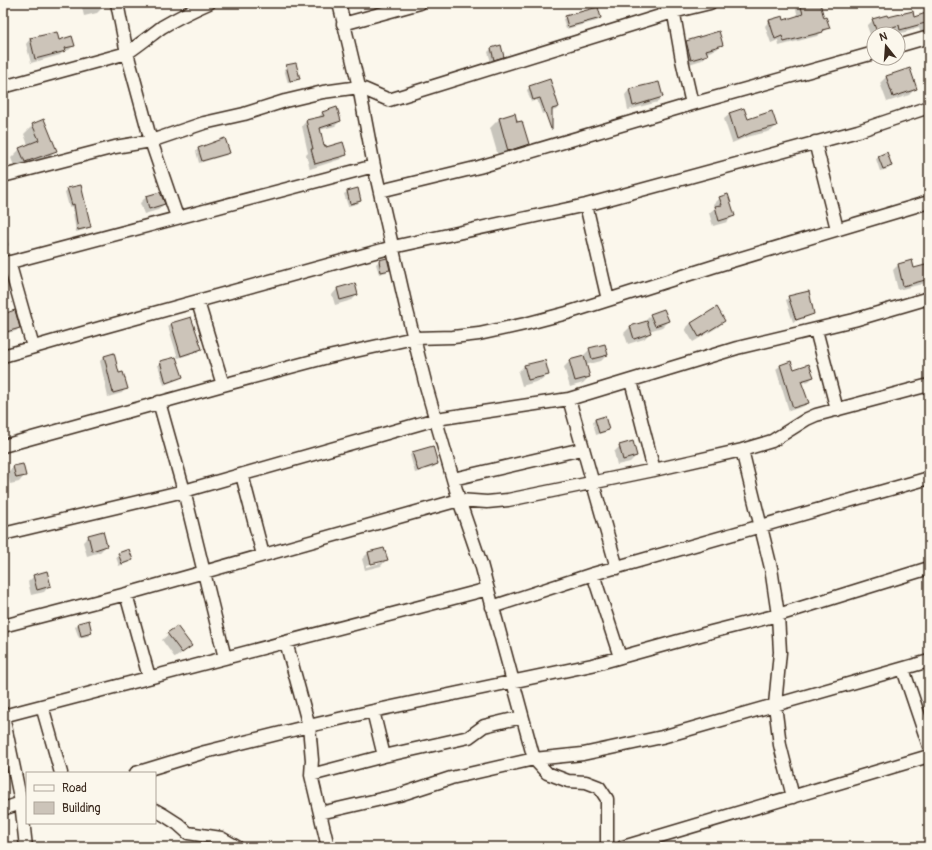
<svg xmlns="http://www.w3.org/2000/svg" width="932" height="850" font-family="Pangolin,sans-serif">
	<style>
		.shadow { fill: #0003; fill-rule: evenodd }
		.building { fill: #ccc4b9; stroke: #3b2a1e }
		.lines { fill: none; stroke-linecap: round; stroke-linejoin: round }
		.minor-casing { stroke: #3b2a1e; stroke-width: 15 }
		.minor { stroke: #fbf7ec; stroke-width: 12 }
	</style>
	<rect width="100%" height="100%" fill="#fbf7ec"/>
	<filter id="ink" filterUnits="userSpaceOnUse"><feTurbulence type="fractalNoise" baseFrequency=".025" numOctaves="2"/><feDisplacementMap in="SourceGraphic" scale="8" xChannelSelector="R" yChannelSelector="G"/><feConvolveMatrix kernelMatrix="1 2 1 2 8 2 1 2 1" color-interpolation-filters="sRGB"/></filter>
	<g filter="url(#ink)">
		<path class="shadow" d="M81 3H102L103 7 97 13 84 16Z
			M373 3H388L384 7 375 10Z
			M806 3H819L823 19 829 27 817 36 779 46 778 40 771 43 765 26 769 21 783 17 784 22 798 17 796 9 800 5Z
			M929 13V32L921 34 919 28 898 34H894L893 30 880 34H874V36L871 37 867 26 873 20 914 18Z
			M566 17 600 18 597 21 566 29 563 19Z
			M56 33 59 41 74 45 69 50 64 51 60 55 31 63 26 44 30 39Z
			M687 42 722 44 717 49 706 53 707 55 702 60 686 65 682 47Z
			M500 46 503 56 500 59 491 62 488 52 491 49Z
			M6 58 10 75 8 78 3 79V59Z
			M287 66 299 78 296 81 288 83 284 69Z
			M886 77 915 89 909 95 887 102 880 83Z
			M658 83 662 97 658 102 628 110 625 95 629 90Z
			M530 87 558 107 556 110 542 114 537 100 531 102 527 90Z
			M323 112 340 121 335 126 320 130 323 147 346 155 341 159 310 169 306 155 308 153 302 126 306 121 318 118Z
			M730 114 747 120 776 126 771 131 747 137 732 143 724 119Z
			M499 119 516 124 528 144 518 153 499 159 490 128Z
			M33 125 55 151 46 160 16 171 11 158 20 149 28 145 24 134Z
			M199 148 229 153 226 155 199 163 196 151Z
			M879 157 891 166 888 169 880 171 876 159Z
			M68 189 90 226 87 229 76 232 72 206 69 207 65 192Z
			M347 192 360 201 357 204 348 206 344 194Z
			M146 197 164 204 158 210 144 214 140 203Z
			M720 198 733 216 727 222 713 226 709 213 715 208 714 204Z
			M3 225 9 245 8 246V249L3 253Z
			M386 259 389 269 386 272 379 274 376 264 379 261Z
			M912 262 914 269 929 272V279L926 283 898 290 893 270 898 265Z
			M337 289 357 295 352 300 335 305 332 295Z
			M789 297 813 313 810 316 793 322 786 300Z
			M716 308 724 321 718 327 693 342 685 329 691 323Z
			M3 315 19 328 16 331 3 334Z
			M651 315 668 321 662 327 649 331 650 333 644 339 628 344 624 333 630 327 645 322V321Z
			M191 318 201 349 198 352 178 358 168 326 171 324Z
			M590 349 607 355 601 361 586 365 589 377 583 383 570 387 564 367 570 361 584 357V355Z
			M105 356 118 374 126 388 122 393 108 397 100 361Z
			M161 362 182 376 179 379 164 385 158 365Z
			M524 366 548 374 542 380 522 386 518 372Z
			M780 366 813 377 809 381 801 383 808 402 804 406 789 411 776 369Z
			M595 419 608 429 605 432 596 435 593 422Z
			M620 446 636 456 630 462 617 465 614 452Z
			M413 452 437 464 434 467 415 473 410 455Z
			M14 466 24 476 19 482 10 484 8 472Z
			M89 536 106 546 100 552 87 556 83 542Z
			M384 549 386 560 381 566 365 570 362 559 368 553ZM381 561V563L366 567V565Z
			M119 554 132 560 129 562 119 566 116 557Z
			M34 576 49 586 44 592 31 595 28 582Z
			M88 621 91 633 88 636 79 638 75 627 78 624Z
			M177 627 191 646 175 658 162 640Z"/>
		<path class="building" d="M800 3H820L824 18 826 17 830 28 822 30 823 32 784 42 782 36 775 39 769 20 783 16 784 20 803 14Z
			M598 7 601 18 568 27 565 16Z
			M913 11 914 17 929 12V22L900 30 899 25 877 32 872 19 887 15 888 17Z
			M719 31 723 45 706 50 708 55 691 60 686 41Z
			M57 32 59 40 72 36 75 46 65 48 66 51 35 59 30 38Z
			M501 45 504 57 494 60 491 48Z
			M296 63 300 79 290 81 286 65Z
			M910 68 917 89 893 97 886 76Z
			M550 79 559 107 552 109V129H551L540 98 533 100 529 86Z
			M659 82 663 97 633 106 629 89Z
			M337 107 341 121 320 128 324 146 326 145V147L343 142 347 155 315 164 311 149H313L306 120 324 116 322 112Z
			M744 108 748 119 772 111 777 126 753 132 737 139 729 113Z
			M515 113 517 122 522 121 529 144 508 151 499 118Z
			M44 119 57 151 25 162 19 148 39 140 32 124Z
			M225 138 230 153 202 161 198 148Z
			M887 152 892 166 883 169 878 156Z
			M81 185 91 227 78 230 74 204 72 205 67 188Z
			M358 188 361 201 350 204 347 191Z
			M160 192 165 204 149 209 146 196Z
			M728 194 735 216 719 221 715 206 722 205 719 197Z
			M387 258 390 270 381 272 379 260Z
			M912 260 914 268 929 264V279L903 286 898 264Z
			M355 283 358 295 340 300 337 288Z
			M809 291 814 314 796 320 788 296Z
			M717 307 725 321 699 337 691 323Z
			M664 309 669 321 655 326 650 314Z
			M15 310 20 328 3 333V314Z
			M191 317 202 349 181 356 171 323Z
			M647 321 651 333 634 339 630 326Z
			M605 344 608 355 592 359 589 348Z
			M114 353 119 373 123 372 128 389 113 393 104 356Z
			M584 356 590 377 575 381 569 360Z
			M176 357 183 377 166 383 160 361Z
			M545 360 549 375 528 380 524 365Z
			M791 361 794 369 809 364 814 377 801 381 809 403 793 408 780 365Z
			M605 416 609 430 599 433 595 419Z
			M633 441 637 456 623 460 619 445Z
			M433 446 438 464 418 471 412 452Z
			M23 464 26 476 16 478 13 466Z
			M103 531 107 546 92 551 88 535Z
			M384 548 388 560 371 564 368 552Z
			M129 549 133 560 122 564 118 553Z
			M47 571 51 586 37 590 33 575Z
			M89 620 92 633 81 636 78 623Z
			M177 626 192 646 182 653 167 633Z"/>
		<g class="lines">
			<g class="minor-casing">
				<path id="minor" d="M117 3 127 53 151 141 177 217
					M339 3 359 87 374 166 406 307 426 386 459 500 481 564 534 759 547 773 568 781 586 782 599 787 607 799V847
					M672 3 682 60 692 104
					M343 24 420 3
					M898 46 929 37
					M3 87 127 53C139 45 150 36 162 27 177 18 193 10 209 3
					M815 142 837 229
					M3 176 115 147 151 141 204 123 244 114 285 101 323 92 359 87 389 100 673 12 710 3
					M380 191 479 167 692 104 874 53
					M586 205 608 300
					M9 262 33 347
					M3 264 374 166
					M198 302 223 385
					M816 330 837 410
					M3 356 100 328 393 247 586 205 858 131 929 107
					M631 381 654 470
					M569 399 617 568
					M159 402 184 491 225 658
					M3 446 223 385 328 357 414 338 453 337 479 334 525 324 567 313 715 266 929 202
					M742 450 771 568 778 615 780 652 775 705 780 745 793 797
					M242 475 263 555
					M453 479 582 449
					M3 534 184 491 436 419 569 399 737 348 854 320 929 298
					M593 574 620 657
					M126 594 149 677
					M492 607 593 574 929 478
					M3 626 126 594 459 500 487 502 508 500 654 470 742 450 772 441 807 419 816 415 929 385
					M286 642 309 726 312 760 311 775 328 847
					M903 669 929 746
					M42 706 61 773
					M373 711 384 756
					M3 716 488 589
					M3 716 21 802 26 847
					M136 773 205 752 309 726 373 711 592 665 711 632 778 615 929 568
					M311 775 384 756 469 737 484 726 522 717
					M3 809 27 801
					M155 810 164 815 178 824 188 833 221 838 237 847
					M320 813 399 795 451 778 534 759 583 754 662 737 929 661
					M623 847 929 756"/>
			</g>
			<use href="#minor" class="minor"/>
		</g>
	</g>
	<rect width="932" height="850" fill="none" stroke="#fbf7ec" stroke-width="16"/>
	<rect x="8" y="8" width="916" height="834" fill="none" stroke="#3b2a1e" stroke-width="1.5" filter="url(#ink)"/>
	<rect x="26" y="772" width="130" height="52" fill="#fbf7ec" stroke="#aea59a"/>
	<rect x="34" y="785" width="20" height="6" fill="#fbf7ec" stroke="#aea59a"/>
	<text x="62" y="792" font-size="12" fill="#3b2a1e">Road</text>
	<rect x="34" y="802" width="20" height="12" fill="#ccc4b9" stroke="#aea59a"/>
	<text x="62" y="812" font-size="12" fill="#3b2a1e">Building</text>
	<g transform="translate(886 46) rotate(343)"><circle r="19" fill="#fbf7ec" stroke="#aea59a"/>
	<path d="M0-3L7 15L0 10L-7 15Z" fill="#3b2a1e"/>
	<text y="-6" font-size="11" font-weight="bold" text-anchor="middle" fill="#3b2a1e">N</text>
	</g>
</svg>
